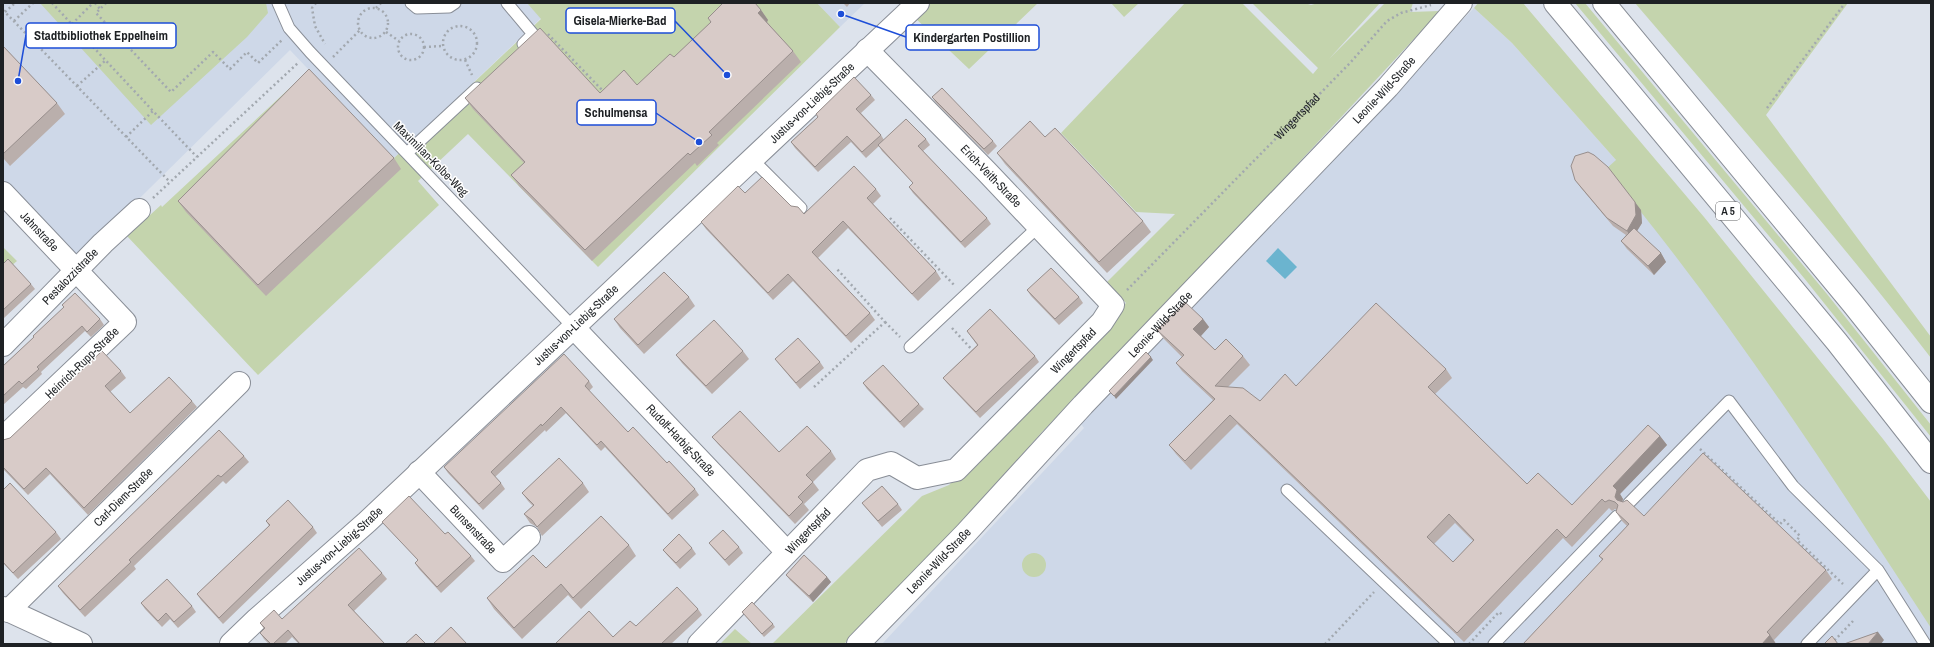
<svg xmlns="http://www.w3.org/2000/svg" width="1934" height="647" font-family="'Archivo Narrow',sans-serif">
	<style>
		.built { fill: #ced8e8 }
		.green { fill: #c4d4ad }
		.water { fill: #6bb4cf }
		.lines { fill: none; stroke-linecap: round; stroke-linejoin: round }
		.lane-casing { stroke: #898e97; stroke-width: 13 }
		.street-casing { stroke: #898e97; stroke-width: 24 }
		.secondary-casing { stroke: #898e97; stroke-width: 24 }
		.highway-casing { stroke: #898e97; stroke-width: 24 }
		.path { stroke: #a2a8af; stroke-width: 2.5; stroke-dasharray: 2 3; stroke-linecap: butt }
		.lane { stroke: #fff; stroke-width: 11 }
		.street { stroke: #fff; stroke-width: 22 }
		.secondary { stroke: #fff; stroke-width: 22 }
		.highway { stroke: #fff; stroke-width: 22 }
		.wall { fill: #baafac; fill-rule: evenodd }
		.shaded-wall { fill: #978e8c }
		.building { fill: #d8cbc8; stroke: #978e8c; fill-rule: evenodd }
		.labels { text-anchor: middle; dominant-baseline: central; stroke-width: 3; stroke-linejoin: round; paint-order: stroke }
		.shield { fill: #fff; stroke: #626466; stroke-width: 1 }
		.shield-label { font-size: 11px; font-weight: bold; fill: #1e2124 }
		.street-label { font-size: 12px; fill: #1e2124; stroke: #fff }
		.leader { fill: none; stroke: #1d4ed8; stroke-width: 1.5 }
		.callout-dot { fill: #1d4ed8; stroke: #fff; stroke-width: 1.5 }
		.callout { fill: #fff; stroke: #1d4ed8; stroke-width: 1.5 }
		.callout-label { font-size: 13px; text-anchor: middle; font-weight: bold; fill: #1e2124 }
	</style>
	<rect width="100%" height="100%" fill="#dde3ec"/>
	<path class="built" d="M3 3H527L541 18 393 159 290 50 79 258 3 179Z
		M817 3H865L840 27Z
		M1474 8 1512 43 1616 160 1931 545V644H882L1084 428 1078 420Z"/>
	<path class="green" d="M40 3H266L268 13 247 37 151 125Z
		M527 3H817L840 27 598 267 468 134 418 181 439 205 258 375 127 236 161 205 162 207 308 71 393 159 541 19Z
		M929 3H1038L969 69 914 17Z
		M1111 3H1139L1124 17Z
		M1185 3H1242L1313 74 1318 68 1252 3H1305L1311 5 1318 3H1380L1329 59 1385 3H1413L1410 12 1440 11 1223 244 1042 432 965 519 844 644H772L922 496 949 485 1126 303 1106 283 1175 214 1136 212 1061 133Z
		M1478 3H1523L1704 217 1883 439 1931 502V628C1829 471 1726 313 1606 169L1616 160 1512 43 1474 8Z
		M1575 3H1585L1827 294 1931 425V437L1804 278Z
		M1635 3H1848L1766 115 1931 337V358C1837 236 1735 120 1635 3Z
		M3 247 17 261 3 273Z
		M1022 565a12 12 0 1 1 24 0a12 12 0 1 1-24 0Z
		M735 629 752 644H720Z"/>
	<path class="water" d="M1278 248 1297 267 1285 279 1266 261Z"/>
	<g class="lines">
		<g class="lane-casing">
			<path id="lane" d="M278 3 289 28 310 52 574 328
				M411 3 417 8 449 7 455 3
				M507 3 533 34 523 44
				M407 153 477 88
				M752 159 801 208
				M910 347 1039 226
				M1287 490 1449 644
				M1628 504 1729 401 1793 486 1878 570
				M1494 644 1617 516
				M1807 644 1878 570 1925 644"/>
		</g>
		<g class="street-casing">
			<g id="street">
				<path id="s2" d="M3 193 125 322 6 435"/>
				<path id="s3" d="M574 328 787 552"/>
				<path id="s4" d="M3 345 103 243 139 210"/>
				<path id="s5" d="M419 472 503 561 529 537"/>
				<path id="s6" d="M8 611 239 383"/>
				<path id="s7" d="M231 644 257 619 367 522 918 3"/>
				<path id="s8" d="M699 644 867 470 891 463 917 478 956 470 1102 322 1113 305 987 172 867 50"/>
				<path id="s9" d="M858 644 966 533 1083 405 1388 87 1461 3"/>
			</g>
		</g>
		<g class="secondary-casing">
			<path id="secondary" d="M3 608 81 644"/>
		</g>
		<g class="highway-casing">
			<path id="highway" d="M1555 3 1837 342 1931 462
				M1604 3 1853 304 1931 402"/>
		</g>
		<g class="path">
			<path d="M52 3 153 111"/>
			<path d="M95 3 100 9"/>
			<path d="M106 3 96 13 171 92 213 52 230 69 247 52 258 63 282 40"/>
			<path d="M316 3 312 8 315 26 325 44"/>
			<circle cx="373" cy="23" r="15"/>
			<path d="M376 8 381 3"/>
			<path d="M3 10 170 182"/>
			<path d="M5 12 15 3"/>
			<path d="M14 21 33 3"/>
			<path d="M72 24 93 3"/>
			<circle cx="460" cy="43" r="17"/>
			<path d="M386 32 399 41"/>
			<path d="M548 34 603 91"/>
			<circle cx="411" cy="47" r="13"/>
			<path d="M89 42 107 24"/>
			<path d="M424 47 443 46"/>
			<path d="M333 57 360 30"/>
			<path d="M465 60 472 75"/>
			<path d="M77 86 106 60"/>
			<path d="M1767 108 1845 3"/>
			<path d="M126 137 153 111 197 157"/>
			<path d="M153 198 299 62"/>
			<path d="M890 218 955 286"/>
			<path id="s1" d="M1127 290 1350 63 1387 21 1401 13 1431 5"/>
			<path d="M885 322 900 337"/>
			<path d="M952 328 974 352"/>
			<path d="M814 387 885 322 837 269"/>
			<path d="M1700 449 1780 524 1784 520 1800 536 1797 540 1843 584"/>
			<path d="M1325 644 1374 592"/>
			<path d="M1469 644 1499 612 1503 615"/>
			<path d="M1831 644 1853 621"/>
		</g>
		<use href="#lane" class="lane"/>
		<use href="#street" class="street"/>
		<use href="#secondary" class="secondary"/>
		<use href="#highway" class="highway"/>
	</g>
	<path class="wall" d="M843 3H850L847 7Z
		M761 10 768 20 767 22 793 51 801 62 717 143 719 145 697 166 695 163 592 261 519 186 511 175 524 163 473 109 465 98 600 93 637 85 674 57 711 22 708 18Z
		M3 46 57 103 65 114 10 166 3 158Z
		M871 95 875 100 861 113 881 135 884 140 926 139 930 145 923 151 987 218 991 224 965 248 913 193 909 187 913 183 882 151 879 146 866 158 851 142 818 172 795 148 791 142 818 117 816 114Z
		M932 97 993 141 997 146 988 155 936 103Z
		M1045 137 1143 221 1151 232 1107 273 1005 164 997 153Z
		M394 158 401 169 266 296 186 212 178 201Z
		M1575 180 1641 210 1642 223 1637 231 1661 253 1666 262 1654 275 1627 249 1621 241 1626 235 1613 226 1581 188Z
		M876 189 881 196 873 204 936 271 941 279 918 301 848 228 818 258 870 313 875 320 851 343 793 281 773 300 706 229 701 222 745 193 791 206 804 214Z
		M3 264 31 284 35 289 4 318 3 317Z
		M1027 290 1079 297 1083 303 1059 325 1031 296Z
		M689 297 695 306 644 354 620 328 614 319Z
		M100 319 104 325 91 337 85 331 41 372 42 374 26 389 23 387 3 405V366L34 337Z
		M1203 319 1209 327 1201 336 1215 350 1243 356 1250 365 1228 387 1260 401 1296 386 1446 369 1452 378 1435 394 1527 484 1572 505 1660 436 1667 445 1620 494 1623 499 1622 502 1644 516 1826 570 1832 579 1774 640 1776 644H1523L1602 560 1599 556 1627 526 1622 521 1616 512V509H1615L1612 511 1609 508 1572 547 1563 538 1464 642 1237 424 1191 470 1176 454 1169 445 1213 400 1182 371 1176 363 1182 357 1164 339 1157 330ZM1455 523 1473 541 1453 562 1434 544Z
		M967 331 1035 356 1039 362 980 418 947 383 943 378 977 345Z
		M743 351 749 359 712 394 682 363 676 355Z
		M775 359 820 362 824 368 800 389 779 364Z
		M121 371 126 378 110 392 130 413 192 401 197 407 88 515 50 474 28 495 3 469V440L10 438Z
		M589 381 593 387 589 391 628 432 667 463 695 489 699 495 672 520 605 447 601 451 566 413 546 432 545 430 495 477 501 483 505 489 483 510 448 473 444 467Z
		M863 383 919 404 924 409 904 428 867 389Z
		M712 437 779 452 831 451 836 459 813 482 819 490 804 504 809 510 795 524 718 444Z
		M244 456 249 462 226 484 223 481 134 566 136 569 85 617 63 593 58 586Z
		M583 483 589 492 542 536 537 527 530 523 524 514 533 506 528 501 522 493Z
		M3 490 56 532 61 539 18 579 3 563Z
		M862 503 898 504 902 510 882 527Z
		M266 521 313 527 317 533 223 624 201 600 197 594 269 526Z
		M382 522 445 534 471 556 475 561 441 593 419 569 415 563 418 560 387 527Z
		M709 543 739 547 743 553 729 566 713 548Z
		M629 545 636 556 581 609 568 595 522 639 494 609 487 598 546 568Z
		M692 548 696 554 680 569 667 555 663 550Z
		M382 573 387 579 354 611 385 644H299L292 637 285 644H269L264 639 260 633 264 629 260 623 282 619Z
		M786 575 827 577 831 582 813 602 790 580Z
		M141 603 192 606 196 612 178 628 170 619 162 627 145 609Z
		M698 609 702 615 671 644H557L613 637 636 626Z
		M742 612 773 624 775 627 764 637Z"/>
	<path class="shaded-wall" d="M761 10 768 20 766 24 758 13Z
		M1635 202 1641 210 1642 223 1632 239 1627 231Z
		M1661 253 1666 262 1654 275 1648 266Z
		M1203 319 1209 327 1199 338 1193 329Z
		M1151 357 1153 360 1116 399 1114 396Z
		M1660 436 1667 445 1620 494 1623 499 1621 505 1623 509 1615 497 1613 486Z
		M827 577 831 582 813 602 809 596Z
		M1878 632 1884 640 1881 644H1868Z
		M1770 635 1776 644H1762Z"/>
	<path class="building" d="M723 3H755L761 10 758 13 793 51 709 132 712 135 690 155 688 153 585 250 511 175 525 162 465 98 540 28 600 93 624 70 637 85 670 54 674 57 711 22 708 18Z
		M3 46 57 103 3 154Z
		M309 69 394 158 258 285 178 201Z
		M854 77 871 95 856 109 881 135 862 152 847 136 815 167 791 142 818 117 816 114Z
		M942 88 993 141 984 149 932 97Z
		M906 119 926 139 918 146 987 218 961 242 909 187 913 183 878 145Z
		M1030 121 1045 137 1055 128 1143 221 1099 262 997 153Z
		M1588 152 1594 155 1608 167 1635 202 1636 215 1627 231 1607 218 1575 180 1571 166 1575 156Z
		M854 166 876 189 867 198 936 271 912 294 843 221 812 252 870 313 846 336 788 274 768 293 701 222 738 186 745 193 762 177 791 206 798 207 804 214Z
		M1634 228 1661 253 1648 266 1621 241Z
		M8 259 31 284 3 310V264Z
		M1051 268 1079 297 1055 319 1027 290Z
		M664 272 689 297 638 345 614 319Z
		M75 293 100 319 87 332 82 326 37 367 39 369 22 384 19 381 3 396V366L34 337 33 336 64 307 62 305Z
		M1185 302 1203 319 1193 329 1215 350 1226 339 1243 356 1215 386 1243 388 1260 401 1285 374 1296 386 1376 303 1446 369 1428 387 1527 484 1538 473 1572 505 1648 425 1660 436 1613 486 1617 490 1615 497 1617 500 1623 502 1627 500 1644 516 1703 453 1826 570 1767 632 1770 635 1762 644H1523L1603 559 1599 556 1629 524 1616 512 1618 505 1615 502 1609 500 1605 502 1602 499 1566 538 1557 529 1457 633 1230 415 1185 461 1169 445 1215 399 1176 363 1184 355 1157 330ZM1449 514 1474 540 1453 562 1427 537Z
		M990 309 1035 356 976 412 943 378 978 345 967 331Z
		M714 320 743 351 706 386 676 355Z
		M798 338 820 362 796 383 775 359Z
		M102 351 121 371 105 386 130 413 169 377 192 401 84 508 46 468 24 489 3 467V440L10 438Z
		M1146 352 1151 357 1114 396 1109 391Z
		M564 354 589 381 585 386 628 432 633 427 667 463 669 461 695 489 668 514 601 441 597 445 561 407 542 426 541 424 491 472 501 483 479 504 444 467Z
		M883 365 919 404 900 422 863 383Z
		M740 411 779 452 807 426 831 451 806 475 813 482 798 497 803 502 789 516 712 437Z
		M219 430 244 456 221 477 218 475 129 560 131 562 80 610 58 586Z
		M559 458 583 483 537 527 532 520 524 514 534 505 522 493Z
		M10 483 56 532 13 573 3 562V490Z
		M882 486 898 504 878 521 862 503Z
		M409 496 445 534 448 532 471 556 437 587 415 563 418 560 382 522Z
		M288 500 313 527 219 618 197 594 270 525 266 521Z
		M601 516 629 545 573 598 561 584 514 628 487 598 533 555 546 568Z
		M723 530 739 547 725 560 709 543Z
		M679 534 692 548 676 563 663 550Z
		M359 548 382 573 348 605 385 644H300L288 630 273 644H271L260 633 265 628 260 623 274 610 282 619Z
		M804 555 827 577 809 596 786 575Z
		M167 579 192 606 174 622 166 613 158 621 141 603Z
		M677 587 698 609 661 644H557L556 643 589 611 613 637 630 621 636 626Z
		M752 602 773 624 762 634 742 612Z
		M451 627 467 644H433Z
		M1878 632 1868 644H1844Z
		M416 634 426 644H405Z
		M1832 636 1838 644H1824Z"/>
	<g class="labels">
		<rect class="shield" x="1716" y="202" width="24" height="18" rx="3"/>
		<g class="shield-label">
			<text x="1728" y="211">A 5</text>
		</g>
		<g class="street-label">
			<text stroke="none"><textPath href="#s9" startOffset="764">Leonie-Wild-Straße</textPath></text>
			<text stroke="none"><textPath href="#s7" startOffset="794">Justus-von-Liebig-Straße</textPath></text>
			<text stroke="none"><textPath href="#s1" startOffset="243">Wingertspfad</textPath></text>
			<text transform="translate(431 159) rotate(45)">Maximilian-Kolbe-Weg</text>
			<text transform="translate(991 176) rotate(46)">Erich-Veith-Straße</text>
			<text stroke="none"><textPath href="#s2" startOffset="53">Jahnstraße</textPath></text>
			<text stroke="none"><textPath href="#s4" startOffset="96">Pestalozzistraße</textPath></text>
			<text stroke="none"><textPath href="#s9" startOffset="440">Leonie-Wild-Straße</textPath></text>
			<text stroke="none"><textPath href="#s7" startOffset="470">Justus-von-Liebig-Straße</textPath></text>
			<text stroke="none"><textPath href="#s8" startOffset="504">Wingertspfad</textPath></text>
			<text transform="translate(82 363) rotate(-44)">Heinrich-Rupp-Straße</text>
			<text stroke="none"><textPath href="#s3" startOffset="155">Rudolf-Harbig-Straße</textPath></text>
			<text stroke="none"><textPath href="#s6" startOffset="162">Carl-Diem-Straße</textPath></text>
			<text stroke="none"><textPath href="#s5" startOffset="79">Bunsenstraße</textPath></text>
			<text stroke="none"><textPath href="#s8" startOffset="157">Wingertspfad</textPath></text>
			<text stroke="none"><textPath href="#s7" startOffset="146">Justus-von-Liebig-Straße</textPath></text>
			<text stroke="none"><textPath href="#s9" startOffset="116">Leonie-Wild-Straße</textPath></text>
		</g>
	</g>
	<path class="leader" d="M727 75L675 21M18 81L26 35M841 14L906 37M699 142L656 113"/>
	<g class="callout-dot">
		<circle cx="727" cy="75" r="4"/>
		<circle cx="18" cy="81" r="4"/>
		<circle cx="841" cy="14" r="4"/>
		<circle cx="699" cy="142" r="4"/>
	</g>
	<g class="callout">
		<rect x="566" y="8" width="109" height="25" rx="4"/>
		<rect x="26" y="23" width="150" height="25" rx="4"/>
		<rect x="906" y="25" width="133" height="25" rx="4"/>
		<rect x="577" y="100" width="79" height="25" rx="4"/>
	</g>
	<g class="callout-label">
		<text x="620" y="25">Gisela-Mierke-Bad</text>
		<text x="101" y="40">Stadtbibliothek Eppelheim</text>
		<text x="972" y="42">Kindergarten Postillion</text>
		<text x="616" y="117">Schulmensa</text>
	</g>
	<rect width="1934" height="647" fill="none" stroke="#1e2124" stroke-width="8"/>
</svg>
